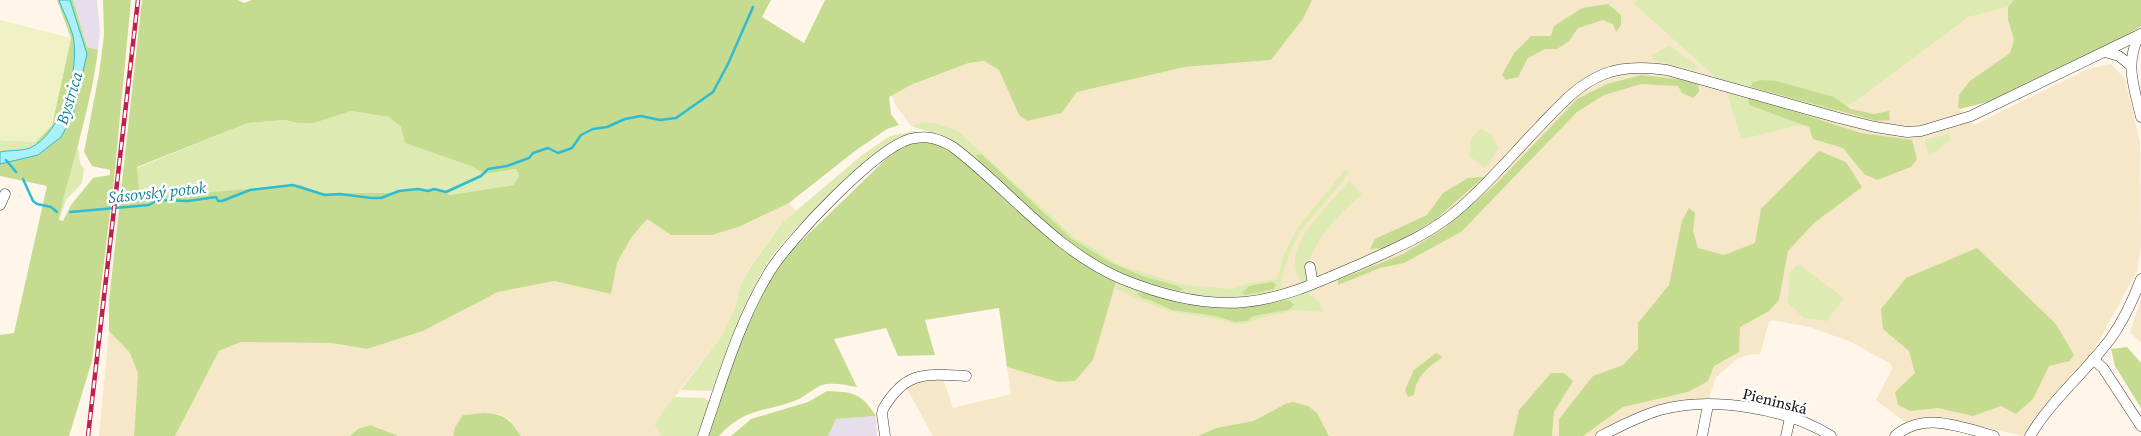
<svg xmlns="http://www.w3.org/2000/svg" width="2141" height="436" font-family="'Source Serif 4',serif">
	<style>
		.industrial { fill: #e7deeb }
		.farmland { fill: #f6e7c8 }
		.green { fill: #ddebb2 }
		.forest { fill: #c5dc90; fill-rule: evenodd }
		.pitch { fill: #edf1c4 }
		.water { fill: #abeff9; stroke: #2ebbd4 }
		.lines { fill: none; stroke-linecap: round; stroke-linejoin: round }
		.stream { stroke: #2ebbd4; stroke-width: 2.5 }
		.minor-casing { stroke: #3e3e3e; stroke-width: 11 }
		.minor { stroke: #fff; stroke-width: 10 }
		.rail-casing { stroke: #c11d4d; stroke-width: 4.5 }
		.rail { stroke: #fff; stroke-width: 2.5; stroke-dasharray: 8; stroke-linecap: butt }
		.labels { text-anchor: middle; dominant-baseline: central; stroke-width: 5; stroke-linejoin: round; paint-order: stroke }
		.street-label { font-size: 15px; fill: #0b0b0b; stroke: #fff }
		.water-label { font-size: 16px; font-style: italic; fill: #0f809b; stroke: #fff }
	</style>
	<rect width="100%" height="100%" fill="#fff5e9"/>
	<path class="industrial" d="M73 0H97L100 30 98 50 87 47Z
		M876 416 877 436H828L836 419Z"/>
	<path class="farmland" d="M1312 0H1637L1635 5 1724 85 1741 140 1819 120 1856 101 1969 17 2008 7V20L2014 40 2010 53 1999 63 1958 107 1974 125 2088 69 2111 64 2125 79 2140 143 2141 246 2137 271 2089 359 2045 406 2023 436 1942 418H1917L1906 423 1876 400 1892 369 1891 364 1851 342 1810 327 1772 320 1769 322 1760 354 1746 355 1736 360 1716 377 1709 398 1664 404 1635 413 1604 428 1593 436H1329V433L1284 404 1253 421 1216 428 1198 436H933L906 387 914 382 943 378 953 408 1011 394 1007 367 1058 382 1116 282 1122 266 1074 237 958 131 925 122 911 126 895 104 892 95 913 84 970 63 984 61 999 70 1019 114 1028 121 1062 113 1077 92 1185 67 1271 60 1303 19Z
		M789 203 796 211 783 222 752 263 740 286 735 308 723 334 654 424 661 436H521L510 420 500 414 484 413 463 415 455 427 453 436H397L370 425 358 429 350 436H175L219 351 241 342 331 343 367 349 423 331 498 292 554 281 611 294 617 263 631 238 647 219 671 235 742 226Z
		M2141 299V342L2130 333Z
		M109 331 130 353 138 374 134 436H99Z"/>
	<path class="green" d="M1637 0H2014L2008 7 1969 17 1856 101 1819 120 1741 140 1724 85 1634 4Z
		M1669 45 1697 66 1695 70 1652 60V56Z
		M351 111 389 117 401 127 406 143 471 166 485 174 516 169 519 176 513 185 450 195 437 189 384 193H323L299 185 140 199 137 168 248 123 284 120 298 123H314Z
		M925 122 934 123 958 131 1074 237 1122 266 1184 285 1233 289 1246 284 1277 279 1284 254 1298 227 1345 170 1349 173 1300 232C1290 250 1282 271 1280 292 1257 296 1232 301 1208 298 1160 294 1115 274 1075 249L951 141 936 134 911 126Z
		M1481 128 1493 136 1498 149 1485 168 1469 156 1471 139Z
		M914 131 916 133C882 145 863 165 837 190 814 212 786 235 768 262 743 302 728 347 712 391L681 390 723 334 735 308 740 286 752 264 783 222 862 155 890 136Z
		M1949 134 1950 140 1929 156 1924 140Z
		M0 140 36 142 35 149 0 154Z
		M78 147 80 163 84 169 82 183 66 200 59 220 62 199Z
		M1350 180 1362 195C1340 212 1319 235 1308 262 1306 268 1309 275 1307 281L1302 283 1300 281C1297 274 1294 267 1295 259 1298 231 1333 200 1350 180Z
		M1798 264 1844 298 1827 321 1804 318 1788 303 1790 272Z
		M1117 282 1185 302 1210 306 1306 292 1319 301 1323 312 1296 310 1260 318 1248 323 1236 324 1217 319 1179 313 1157 307 1116 289Z
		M674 397 705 398 709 402 697 436H661L654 424Z"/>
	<path class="forest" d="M57 0H73L87 47 98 50C94 82 86 114 78 145 72 170 63 194 59 220L63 221 71 205 93 178 110 175V170L92 166 84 152 99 74 104 35 103 0H131L114 180 92 361 69 436H0V335L14 333 47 186 0 176V154L35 149 36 142 52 125 71 38Z
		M142 0H238L244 3 252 0H771L762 17 804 43 825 0H1312L1303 19 1271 60 1185 67 1077 92 1062 113 1027 121 1019 115 999 70 984 61 969 63 913 84 889 97 891 114 899 125 887 129 855 151 789 203 741 226 712 235H671L647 219 631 238 617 263 611 294 554 281 498 292 423 331 367 349 331 343 241 342 219 351 175 436H134L138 374 130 353 109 331V301ZM351 111 389 117 401 127 405 143 471 166 485 174 516 169 519 176 513 185 450 195 437 189 384 193H323L300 185 140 198 137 167 248 123 284 120 298 123H314Z
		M2014 0H2141V26L2123 38 1991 101 1960 109 1958 107 1959 95 1970 81 2010 53 2014 40 2008 20V7Z
		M1608 4 1621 15V25L1616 32 1613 24 1603 20 1578 28 1569 41 1557 49H1545L1528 58 1518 77 1506 80 1502 75 1514 53 1531 36H1551L1554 26 1582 8Z
		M1641 75 1678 79 1698 84 1699 92 1693 98 1682 93 1678 86 1641 84 1604 95 1577 112 1461 232 1404 263 1380 268 1338 285V280L1403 254 1445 228 1497 183 1577 99 1607 84Z
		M1760 80 1776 81 1834 97 1851 109 1874 114 1889 111 1890 120 1877 121 1751 87 1752 83Z
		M1748 97 1861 133 1912 140 1917 159 1911 167 1877 180 1864 174 1843 148 1813 139 1809 127 1749 105Z
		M922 140C963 147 1021 215 1054 243 1073 258 1095 270 1116 282L1093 360 1075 381 1058 382 1007 367 999 308 925 320 935 355 898 356 886 328 834 339 857 387C846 385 833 382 822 385 814 388 807 395 799 399 766 413 747 406 719 436H707L744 334 773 274 793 249 886 159 902 147Z
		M1819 151 1846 162 1862 187 1814 223 1788 251 1779 300 1769 311 1740 327 1739 352 1714 366 1708 381 1688 392 1623 407 1583 436H1559V419L1593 376 1623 365 1638 349V323L1669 285 1682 221 1689 208 1695 213 1693 231 1698 248 1724 255 1755 243 1761 209Z
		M976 155H982L1072 239 1112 263 1145 277 1178 286 1183 290 1181 291C1160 286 1139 281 1119 272 1065 248 1023 201 979 161Z
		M1484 177 1435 220 1386 248 1370 249 1375 239 1427 215 1443 193 1468 178Z
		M1977 248 2056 324 2074 355 2070 361 2049 366 2033 399 2016 414 2001 406 1973 416 1938 408 1910 411 1898 405 1895 392 1915 373 1909 351 1883 329 1881 309 1906 278Z
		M1272 282 1276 284 1274 289 1245 295 1242 293 1249 286Z
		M1136 293C1154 293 1171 302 1189 305 1223 311 1256 307 1289 300L1294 305 1288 310 1253 316 1247 321 1235 322 1216 316 1172 310 1150 300 1142 298Z
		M2127 347 2141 363V408L2115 366 2111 349Z
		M1436 353 1443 357C1428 367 1416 376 1414 395L1408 397 1405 390 1414 370Z
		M1551 373H1564L1573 381 1554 412 1552 436H1513L1519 410Z
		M827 391C854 392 861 393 876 416L836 419 828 436H731L751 419 808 402Z
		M1293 402 1308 406 1317 413 1329 436H1198L1216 428 1253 421 1285 404Z
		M484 413C506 414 509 419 521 436H453L455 427 463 415Z
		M370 425 396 435 397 436H350L358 429Z"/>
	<path class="pitch" d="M0 20 71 38 52 125 36 142 0 140Z"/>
	<path class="water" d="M59 0H70L87 54 73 115 61 137 38 155 0 164V152C9 150 22 151 30 148 63 133 80 68 73 36 70 24 63 12 59 0Z"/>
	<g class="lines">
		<path class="stream" d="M6 160 16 172
			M23 179 33 201 37 204 51 207 57 212
			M70 212 149 205 158 200 188 201 216 197 218 201H222L250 190 293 185 325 195 340 194 371 198H381L399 191 418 189 428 191 434 189 446 192 481 176 488 169 507 166 529 158 533 153 548 148 558 153 572 148 581 135 593 129 607 127 625 119 641 116 660 120 676 118 713 92 728 64 753 7"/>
		<g class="minor-casing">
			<path id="minor" d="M2140 34C2124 63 2134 87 2141 117
				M2105 52 2119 56 2130 65
				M0 205 5 194
				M1310 267 1313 284
				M2093 359 2103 368 2141 426
				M703 436C722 381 739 321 770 271 790 239 875 149 910 139 926 135 938 138 953 147 1010 190 1054 250 1122 279 1159 294 1204 306 1245 302 1287 298 1327 278 1365 262 1398 247 1432 233 1460 208 1488 184 1513 154 1539 127 1559 106 1577 85 1604 74 1624 66 1646 67 1667 70L1839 118 1875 127 1907 132 1921 131 1971 116 2141 34
				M885 436 882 414 883 409C906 370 925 374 966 376
				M1601 436C1620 426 1640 416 1660 410 1711 396 1787 408 1831 436
				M1702 436 1708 405
				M1786 436 1790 418
				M1895 436C1924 411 1961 427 1994 436
				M2030 436C2052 399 2086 372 2111 338 2124 320 2133 300 2141 279"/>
		</g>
		<use href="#minor" class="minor"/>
		<g class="rail-casing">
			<path id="rail" d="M88 436 138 0"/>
		</g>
		<use href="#rail" class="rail"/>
	</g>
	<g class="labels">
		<g class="street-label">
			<text transform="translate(1775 401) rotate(14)">Pieninská</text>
		</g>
		<g class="water-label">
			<text transform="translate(69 98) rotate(-73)">Bystrica</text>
			<text transform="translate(157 192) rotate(-6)">Sásovský potok</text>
		</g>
	</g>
</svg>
